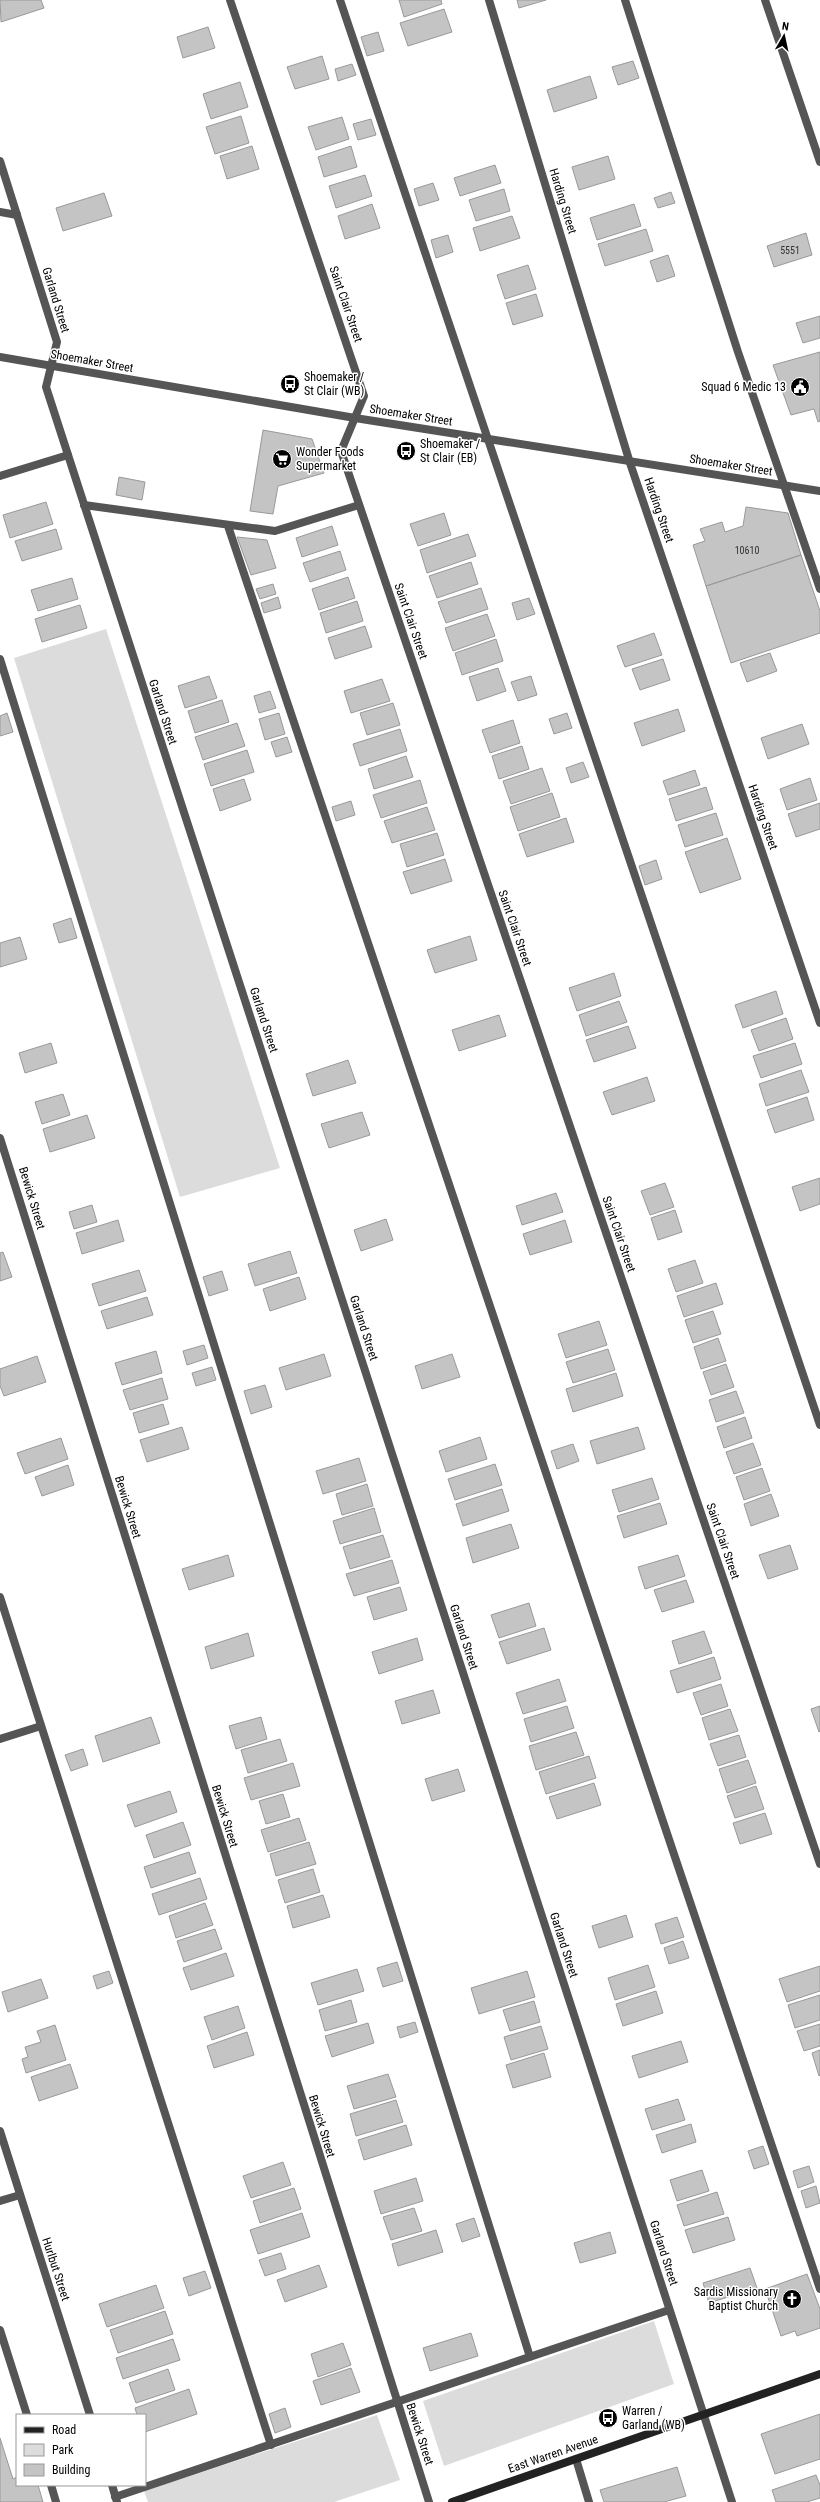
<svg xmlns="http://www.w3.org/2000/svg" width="820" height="2502" font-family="'Roboto Condensed',sans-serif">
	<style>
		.green { fill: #dcdcdc }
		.building { fill: #c4c4c4; stroke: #999 }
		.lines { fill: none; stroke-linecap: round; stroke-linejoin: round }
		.service { stroke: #555; stroke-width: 8 }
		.minor { stroke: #555; stroke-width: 8 }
		.tertiary { stroke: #555; stroke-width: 8 }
		.secondary { stroke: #222; stroke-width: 8 }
		.labels { text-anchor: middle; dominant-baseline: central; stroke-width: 3; stroke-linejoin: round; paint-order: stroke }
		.number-label { font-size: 10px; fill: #313131 }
		.street-label { font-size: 12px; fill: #000; stroke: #fff }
		.poi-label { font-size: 12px; fill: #000; stroke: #fff; text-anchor: start }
	</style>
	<rect width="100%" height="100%" fill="#fff"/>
	<path class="green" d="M106 629 280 1168 180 1197 14 658Z
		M654 2321 674 2384 444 2466 423 2401Z
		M377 2415 400 2480 334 2502H148L144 2491Z"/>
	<path class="building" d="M0 0H41L44 8 1 22Z
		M399 0H441L442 4 404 17Z
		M517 0H546L519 8Z
		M444 9 452 32 408 46 400 23Z
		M208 27 215 48 183 58 177 37Z
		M378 32 384 51 367 56 361 37Z
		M322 56 329 79 295 89 287 67Z
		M633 61 639 78 618 85 612 67Z
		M352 64 356 75 338 81 335 69Z
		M590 76 597 98 554 112 547 90Z
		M240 82 248 107 211 119 203 94Z
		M241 116 249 143 215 154 206 127Z
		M342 117 349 139 316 150 308 127Z
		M371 119 376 135 358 140 353 124Z
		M252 146 259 169 227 179 220 156Z
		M351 146 357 167 324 177 318 157Z
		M608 156 615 179 579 190 572 167Z
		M495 165 501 183 460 196 454 178Z
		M365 175 372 196 336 208 329 186Z
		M433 183 439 200 419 206 414 189Z
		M504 189 510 211 476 221 469 200Z
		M671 192 675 203 658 208 654 198Z
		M104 193 112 216 63 231 56 208Z
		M372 204 380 228 345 239 338 216Z
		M634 204 641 226 597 240 590 218Z
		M512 216 520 238 480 251 473 228Z
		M646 229 653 251 605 266 598 244Z
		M806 233 812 255 774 267 767 246Z
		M448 235 453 252 436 258 431 240Z
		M668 255 675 276 657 282 650 261Z
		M528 265 536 289 505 299 497 275Z
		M536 294 543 316 513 325 506 303Z
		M820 316V338L803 343 796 323Z
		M820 352V421L818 422 814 409 791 415 773 365Z
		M263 430 312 439 324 473 278 486 273 514 250 511Z
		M119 477 145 482 142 500 116 495Z
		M46 502 53 524 10 538 3 515Z
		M746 507 788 513 801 555 706 586 693 545 705 541 700 529 722 522 725 532 743 526Z
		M444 513 451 535 418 546 410 524Z
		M332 526 338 545 302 557 296 538Z
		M56 529 62 549 22 561 15 541Z
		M468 534 476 556 427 573 420 550Z
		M237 537 267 540 276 568 251 575Z
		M340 551 346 570 310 582 303 563Z
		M801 555 820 611V633L731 663 706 586Z
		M471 562 478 584 437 598 429 576Z
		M348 577 355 598 319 610 312 589Z
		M72 578 78 599 38 611 31 590Z
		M273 584 276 594 260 599 256 589Z
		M481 588 488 609 446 623 438 602Z
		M278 597 281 608 264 613 261 603Z
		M529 598 535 614 517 620 512 603Z
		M357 601 363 621 326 633 320 613Z
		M80 605 87 628 42 642 35 619Z
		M487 614 495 636 453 651 445 628Z
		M365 626 372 647 335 659 328 638Z
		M654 633 662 655 625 667 617 646Z
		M496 639 503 661 462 675 455 653Z
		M770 653 777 671 747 682 740 663Z
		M663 659 670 680 640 690 632 669Z
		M498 668 506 691 477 701 469 677Z
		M209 676 217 698 185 708 178 686Z
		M531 676 537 695 518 701 511 682Z
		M382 679 390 701 351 713 344 691Z
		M270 691 276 708 259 713 254 696Z
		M222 700 229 722 195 733 188 711Z
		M393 703 400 725 367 735 360 713Z
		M678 709 685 731 642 746 634 723Z
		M7 713 13 732 0 736V716Z
		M279 713 285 734 265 740 259 719Z
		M567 713 572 728 554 734 549 719Z
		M513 720 520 743 490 753 482 730Z
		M237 723 245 746 203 760 195 737Z
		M802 724 809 744 768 759 761 738Z
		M400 729 407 751 360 766 353 744Z
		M287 737 292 752 276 757 271 742Z
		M522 746 529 769 499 779 492 756Z
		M247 750 254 772 211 786 204 764Z
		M406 756 413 777 374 789 368 769Z
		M583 762 589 777 571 783 566 768Z
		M542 768 550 791 511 804 503 781Z
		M695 770 700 785 668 795 663 781Z
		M810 778 817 800 787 810 780 789Z
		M244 779 251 800 220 811 213 789Z
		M420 780 427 803 381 818 373 795Z
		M706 787 713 809 676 821 669 799Z
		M552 793 560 817 518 831 510 807Z
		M351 801 355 815 336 821 332 807Z
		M820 803V829L796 837 788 814Z
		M427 807 435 830 392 843 384 821Z
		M716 813 723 835 685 847 678 825Z
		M566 818 574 842 527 857 519 834Z
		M437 833 444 855 407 867 400 844Z
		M727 838 741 879 700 893 685 852Z
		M445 859 452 881 411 894 403 872Z
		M656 860 662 879 645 885 639 866Z
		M71 918 77 938 59 943 53 924Z
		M470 936 477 960 435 973 427 950Z
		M20 937 27 959 0 967V943Z
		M614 973 621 996 577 1011 569 988Z
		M776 991 783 1014 743 1028 735 1005Z
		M619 1001 627 1022 586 1036 579 1015Z
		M499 1015 506 1036 459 1051 452 1030Z
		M786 1018 793 1039 759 1051 751 1030Z
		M628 1026 636 1048 594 1062 586 1040Z
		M51 1043 57 1063 25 1073 19 1053Z
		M795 1043 802 1064 761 1078 753 1056Z
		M348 1060 356 1083 313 1096 306 1074Z
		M801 1070 809 1092 766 1106 759 1084Z
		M647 1077 655 1101 612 1115 603 1092Z
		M63 1094 70 1115 42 1124 35 1102Z
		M807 1097 814 1120 775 1133 767 1110Z
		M362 1112 370 1135 329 1148 321 1124Z
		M87 1115 95 1138 50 1152 43 1129Z
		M820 1178V1204L800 1211 792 1187Z
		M665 1183 674 1207 650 1215 641 1191Z
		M556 1193 563 1212 522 1225 516 1206Z
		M92 1205 97 1222 74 1229 69 1212Z
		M675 1210 682 1232 658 1240 651 1218Z
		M386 1219 393 1240 361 1251 354 1230Z
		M118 1220 124 1241 82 1254 76 1233Z
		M565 1220 572 1242 530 1255 523 1234Z
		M290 1251 297 1273 255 1286 248 1264Z
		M3 1252 12 1277 0 1281V1253Z
		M695 1260 703 1283 676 1292 668 1269Z
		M139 1270 146 1291 99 1306 92 1284Z
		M222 1271 228 1290 209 1296 203 1277Z
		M299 1277 306 1299 270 1311 263 1289Z
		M716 1283 723 1304 684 1317 677 1296Z
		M147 1297 153 1315 107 1329 101 1311Z
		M713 1311 721 1334 693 1343 685 1320Z
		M599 1321 607 1345 566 1358 558 1334Z
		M718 1338 726 1361 701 1369 694 1347Z
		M204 1345 208 1358 187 1365 183 1351Z
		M608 1349 615 1370 573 1383 566 1362Z
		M156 1351 162 1373 122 1385 115 1363Z
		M324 1354 331 1376 286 1390 279 1368Z
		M452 1354 460 1377 422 1389 415 1366Z
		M37 1356 46 1382 4 1396 0 1386V1369Z
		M726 1364 734 1387 711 1395 703 1372Z
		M212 1367 216 1380 196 1386 192 1373Z
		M616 1373 623 1396 573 1412 566 1389Z
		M162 1378 168 1399 130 1410 123 1390Z
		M265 1385 272 1407 251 1414 244 1391Z
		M736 1391 744 1413 716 1422 709 1400Z
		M163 1404 169 1424 139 1433 133 1413Z
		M745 1417 752 1438 724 1448 717 1427Z
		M182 1427 189 1449 147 1462 140 1440Z
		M638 1427 645 1449 597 1464 590 1441Z
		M480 1437 487 1459 446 1472 439 1451Z
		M61 1438 68 1459 25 1474 17 1453Z
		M753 1443 761 1465 734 1474 726 1452Z
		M573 1444 579 1461 557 1469 551 1451Z
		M359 1458 366 1481 323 1494 316 1471Z
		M495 1464 502 1485 455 1500 448 1479Z
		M68 1465 74 1485 42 1496 35 1477Z
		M762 1468 770 1491 744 1500 736 1477Z
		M652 1478 659 1499 619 1512 612 1490Z
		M367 1484 373 1506 342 1515 336 1494Z
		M502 1489 509 1511 463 1526 456 1504Z
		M771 1494 779 1516 751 1526 744 1504Z
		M660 1503 667 1524 624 1538 617 1516Z
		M374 1508 381 1532 340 1544 333 1521Z
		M511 1524 519 1548 473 1563 466 1538Z
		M383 1535 390 1557 350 1569 343 1547Z
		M790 1545 798 1569 768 1579 759 1555Z
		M228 1555 234 1576 189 1590 182 1569Z
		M678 1555 685 1576 645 1589 638 1567Z
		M392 1560 399 1583 354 1596 346 1574Z
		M686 1580 694 1602 662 1612 654 1590Z
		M400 1587 407 1610 374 1620 367 1597Z
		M529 1603 536 1626 499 1638 491 1615Z
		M544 1628 551 1650 507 1664 499 1642Z
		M704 1631 712 1653 679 1664 672 1641Z
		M248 1633 254 1656 211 1669 205 1647Z
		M417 1638 423 1660 379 1674 372 1652Z
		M714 1657 721 1679 677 1693 670 1671Z
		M559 1679 566 1701 523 1714 516 1693Z
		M721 1684 728 1706 701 1715 693 1693Z
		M433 1690 440 1713 402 1724 395 1701Z
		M567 1706 574 1728 531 1742 524 1719Z
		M820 1706V1731L819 1732 811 1709Z
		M730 1709 738 1731 709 1740 702 1718Z
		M151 1717 160 1743 103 1762 95 1736Z
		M261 1717 267 1739 236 1749 229 1726Z
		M576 1732 584 1755 536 1770 529 1746Z
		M739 1735 746 1757 718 1766 710 1744Z
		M280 1739 287 1761 248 1773 241 1750Z
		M83 1749 88 1765 71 1771 65 1755Z
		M589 1756 596 1778 546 1794 539 1772Z
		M748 1760 756 1783 727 1793 719 1769Z
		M293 1763 300 1786 251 1800 244 1778Z
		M458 1769 465 1791 432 1801 425 1779Z
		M594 1783 601 1805 557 1819 549 1797Z
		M756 1786 764 1809 735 1818 727 1796Z
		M170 1791 177 1812 135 1827 127 1805Z
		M283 1794 290 1817 266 1824 259 1801Z
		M765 1813 772 1834 740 1844 733 1823Z
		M299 1818 306 1840 268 1852 261 1830Z
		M183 1822 191 1845 154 1858 146 1835Z
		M309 1842 316 1864 276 1876 270 1854Z
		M189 1852 196 1873 151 1888 144 1867Z
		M313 1869 320 1892 285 1903 278 1880Z
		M200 1878 207 1899 159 1915 152 1894Z
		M323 1895 330 1917 293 1928 287 1906Z
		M205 1903 213 1925 176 1938 169 1916Z
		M626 1915 633 1937 599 1948 592 1926Z
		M677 1917 684 1937 661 1944 655 1924Z
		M215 1929 222 1949 184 1962 177 1941Z
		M683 1941 689 1958 669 1964 664 1948Z
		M226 1953 234 1976 191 1990 183 1968Z
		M397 1962 403 1981 383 1987 377 1968Z
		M648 1965 655 1987 615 2000 608 1978Z
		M820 1966V1991L787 2002 779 1979Z
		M357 1969 364 1991 318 2005 311 1983Z
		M109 1971 113 1983 97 1989 93 1976Z
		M527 1971 535 1997 479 2014 471 1988Z
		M41 1979 48 1998 8 2012 2 1992Z
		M656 1991 663 2013 623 2026 616 2004Z
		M820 1995V2020L795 2028 788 2005Z
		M351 2000 357 2022 325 2031 319 2010Z
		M534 2001 540 2022 510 2031 503 2010Z
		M238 2006 245 2028 212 2040 204 2017Z
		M415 2022 418 2032 400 2038 397 2027Z
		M368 2023 374 2043 332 2057 325 2036Z
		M820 2024V2046L804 2051 797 2031Z
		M55 2025 66 2060 26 2073 22 2059 28 2057 25 2047 41 2042 37 2031Z
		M541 2026 548 2049 511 2060 504 2037Z
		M247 2032 254 2055 214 2068 207 2046Z
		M681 2041 688 2062 639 2078 632 2056Z
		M820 2050V2075L819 2076 812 2053Z
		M544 2053 551 2077 513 2088 506 2065Z
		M70 2064 78 2088 39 2101 31 2077Z
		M388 2074 396 2097 354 2109 347 2086Z
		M678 2099 685 2120 652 2130 645 2109Z
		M396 2100 403 2122 356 2136 350 2114Z
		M691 2124 696 2142 662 2153 656 2135Z
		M406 2125 412 2145 364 2160 358 2140Z
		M763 2146 769 2164 754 2169 748 2151Z
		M283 2162 291 2185 251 2198 243 2176Z
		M809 2166 814 2182 798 2188 793 2171Z
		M702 2170 709 2191 677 2201 670 2180Z
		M416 2178 423 2201 381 2214 374 2191Z
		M816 2186 820 2203 806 2208 801 2191Z
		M294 2188 301 2209 260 2223 253 2201Z
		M717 2192 724 2214 684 2226 677 2205Z
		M414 2208 422 2231 391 2240 383 2217Z
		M302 2213 310 2237 258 2254 250 2230Z
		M728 2217 735 2240 693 2253 685 2230Z
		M474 2218 480 2236 462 2242 456 2224Z
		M436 2230 443 2252 398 2266 392 2244Z
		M610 2232 616 2253 580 2263 574 2243Z
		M281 2253 286 2269 265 2276 259 2260Z
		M319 2265 327 2287 285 2302 277 2280Z
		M750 2268 757 2288 709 2303 703 2283Z
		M205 2271 211 2288 189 2296 183 2278Z
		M807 2274 820 2309V2328L797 2336 795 2331 781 2336 765 2289Z
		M156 2285 164 2308 107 2327 99 2304Z
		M165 2311 173 2334 118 2353 110 2330Z
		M471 2333 478 2356 430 2371 423 2348Z
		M173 2339 180 2360 123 2379 116 2358Z
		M343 2343 351 2365 318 2377 311 2354Z
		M351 2368 360 2392 321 2405 313 2381Z
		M168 2369 175 2390 136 2403 129 2383Z
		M189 2389 197 2414 145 2432V2415H137L135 2408Z
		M285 2408 291 2427 275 2433 269 2414Z
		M820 2414V2459L775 2474 761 2434Z
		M0 2438 13 2479 17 2477V2485H38L43 2502H0Z
		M677 2467 686 2496 664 2502H604L600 2490Z
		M816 2475 820 2485V2498L807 2502H776L772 2490Z"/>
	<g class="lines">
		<path class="service" d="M340 0 820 1425
			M625 0 738 352 820 589
			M0 212 17 215
			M0 476 68 455
			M84 505 275 531 359 505
			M228 526 820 2289
			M0 659 530 2357
			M0 1597 271 2445
			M0 2201 20 2195
			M0 2330 27 2415
			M576 2459 589 2502
			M51 2485 56 2502
			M115 2497 669 2310"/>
		<path class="minor" d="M230 0 364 396 341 451 820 1864
			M489 0 630 463 820 1023
			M0 161 57 342 46 387 732 2502
			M0 1138 429 2502
			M0 1739 41 1726
			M0 2131 90 2415
			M112 2485 117 2502"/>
		<path class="tertiary" d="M765 0 820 162
			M0 357 355 418 820 491"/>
		<path class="secondary" d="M452 2502 820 2374"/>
	</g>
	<defs>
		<g id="bus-disc" transform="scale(1)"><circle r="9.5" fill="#000" stroke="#fff"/><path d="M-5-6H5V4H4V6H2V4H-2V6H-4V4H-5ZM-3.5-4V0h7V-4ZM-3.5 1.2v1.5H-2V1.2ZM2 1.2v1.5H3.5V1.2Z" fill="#fff"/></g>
		<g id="civic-disc" transform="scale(1)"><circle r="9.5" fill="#000" stroke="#fff"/><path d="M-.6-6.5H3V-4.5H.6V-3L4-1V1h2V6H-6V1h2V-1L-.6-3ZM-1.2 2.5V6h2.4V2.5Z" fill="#fff"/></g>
		<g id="supermarket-disc" transform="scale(1)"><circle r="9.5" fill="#000" stroke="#fff"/><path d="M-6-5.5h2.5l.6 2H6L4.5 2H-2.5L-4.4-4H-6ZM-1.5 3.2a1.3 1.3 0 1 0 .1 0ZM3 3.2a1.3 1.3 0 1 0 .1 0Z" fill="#fff"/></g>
		<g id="church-disc" transform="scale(1)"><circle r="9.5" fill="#000" stroke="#fff"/><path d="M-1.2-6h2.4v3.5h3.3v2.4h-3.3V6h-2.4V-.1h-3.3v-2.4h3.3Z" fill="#fff"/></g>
	</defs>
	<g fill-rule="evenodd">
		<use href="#bus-disc" x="290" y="384"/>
		<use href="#civic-disc" x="800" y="387"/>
		<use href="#bus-disc" x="406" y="451"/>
		<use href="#supermarket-disc" x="282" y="459"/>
		<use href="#church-disc" x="792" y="2299"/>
		<use href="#bus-disc" x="608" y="2418"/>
	</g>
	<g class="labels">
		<g class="number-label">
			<text x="790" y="250">5551</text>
			<text x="747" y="550">10610</text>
		</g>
		<g class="street-label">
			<text transform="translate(563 201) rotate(73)">Harding Street</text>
			<text transform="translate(56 300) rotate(73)">Garland Street</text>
			<text transform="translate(346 304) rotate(71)">Saint Clair Street</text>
			<text transform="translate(92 361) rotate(10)">Shoemaker Street</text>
			<text transform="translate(411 415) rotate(9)">Shoemaker Street</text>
			<text transform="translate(731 465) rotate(9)">Shoemaker Street</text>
			<text transform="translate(659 510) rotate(71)">Harding Street</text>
			<text transform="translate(411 621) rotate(71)">Saint Clair Street</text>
			<text transform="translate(163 712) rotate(72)">Garland Street</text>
			<text transform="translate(763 817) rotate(71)">Harding Street</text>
			<text transform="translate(515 928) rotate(71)">Saint Clair Street</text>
			<text transform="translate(264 1020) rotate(72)">Garland Street</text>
			<text transform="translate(32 1198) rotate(73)">Bewick Street</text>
			<text transform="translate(619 1234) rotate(71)">Saint Clair Street</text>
			<text transform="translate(364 1328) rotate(72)">Garland Street</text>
			<text transform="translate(128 1507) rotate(73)">Bewick Street</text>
			<text transform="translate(723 1541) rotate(71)">Saint Clair Street</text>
			<text transform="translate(464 1637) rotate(72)">Garland Street</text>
			<text transform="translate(225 1816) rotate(73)">Bewick Street</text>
			<text transform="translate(564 1945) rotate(72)">Garland Street</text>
			<text transform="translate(322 2126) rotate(73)">Bewick Street</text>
			<text transform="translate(664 2253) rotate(72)">Garland Street</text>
			<text transform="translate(56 2269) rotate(72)">Hurlbut Street</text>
			<text transform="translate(420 2434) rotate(72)">Bewick Street</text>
			<text transform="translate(553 2454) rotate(-19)">East Warren Avenue</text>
		</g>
		<g class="poi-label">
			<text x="304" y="377">Shoemaker /<tspan x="304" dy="14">St Clair (WB)</tspan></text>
			<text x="786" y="387" text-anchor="end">Squad 6 Medic 13</text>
			<text x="420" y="444">Shoemaker /<tspan x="420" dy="14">St Clair (EB)</tspan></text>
			<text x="296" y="452">Wonder Foods<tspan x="296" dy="14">Supermarket</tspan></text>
			<text x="778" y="2292" text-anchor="end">Sardis Missionary<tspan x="778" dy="14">Baptist Church</tspan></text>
			<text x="622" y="2411">Warren /<tspan x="622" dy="14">Garland (WB)</tspan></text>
		</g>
	</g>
	<rect x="16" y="2414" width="130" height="72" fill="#ffffff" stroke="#999999"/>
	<rect x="24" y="2427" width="20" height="6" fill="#222222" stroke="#999999"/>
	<text x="52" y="2434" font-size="12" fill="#000000">Road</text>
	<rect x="24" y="2444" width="20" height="12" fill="#dcdcdc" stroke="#999999"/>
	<text x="52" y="2454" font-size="12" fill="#000000">Park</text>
	<rect x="24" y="2464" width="20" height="12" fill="#c4c4c4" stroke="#999999"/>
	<text x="52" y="2474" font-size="12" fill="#000000">Building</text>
	<g transform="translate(784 36) rotate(9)" stroke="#ffffff" stroke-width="3" paint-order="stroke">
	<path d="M0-3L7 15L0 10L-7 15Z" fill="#000000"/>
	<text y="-6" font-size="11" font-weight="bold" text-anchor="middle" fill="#000000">N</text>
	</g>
</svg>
